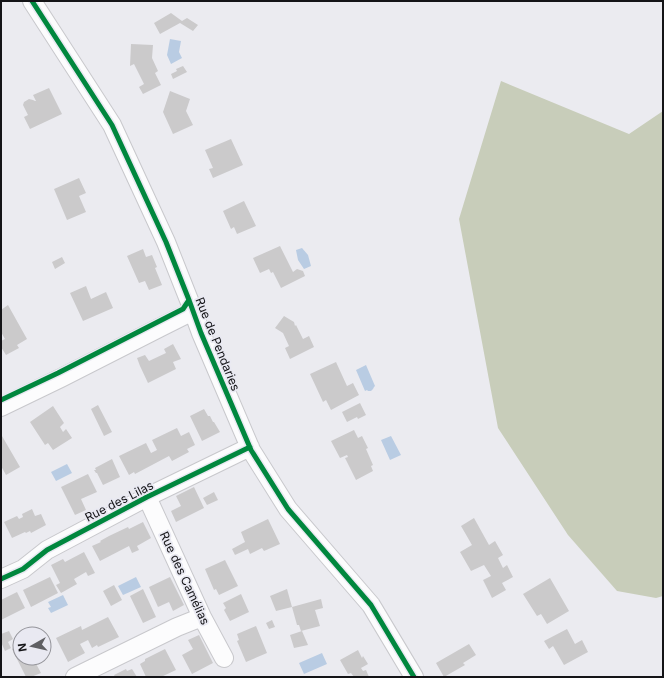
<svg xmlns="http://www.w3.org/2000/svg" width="664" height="678" font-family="Inter,sans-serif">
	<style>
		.forest { fill: #c8cdba }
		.water { fill: #b9cce3 }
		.building { fill: #cbcacb }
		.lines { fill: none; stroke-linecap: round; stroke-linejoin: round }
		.minor-casing { stroke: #c8c8cc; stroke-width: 20 }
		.minor { stroke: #fcfcfd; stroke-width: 18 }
		.cycleway-casing { stroke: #e9e9f2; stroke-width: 8 }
		.cycleway { stroke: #00873e; stroke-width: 5 }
		.labels { text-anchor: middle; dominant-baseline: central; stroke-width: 3.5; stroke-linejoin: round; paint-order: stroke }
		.street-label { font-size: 12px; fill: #141417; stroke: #e9e9f2 }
	</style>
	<rect width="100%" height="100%" fill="#ebebf0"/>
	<path class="forest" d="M501 81 629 134 663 111V596L656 598 617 591 568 535 498 428 459 219Z"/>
	<path class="water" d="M170 39 181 41 179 52 182 58 171 64 167 55Z
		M302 248 308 255 311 266 304 269 298 260 296 250Z
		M366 365 375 386 374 387 373 389 371 391H368L367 390 365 391 356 370Z
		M391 436 401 455 390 460 381 440Z
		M67 464 72 473 56 481 51 472Z
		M136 577 141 587 123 595 118 586Z
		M63 595 68 605 51 613 48 608 51 607 48 602Z
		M322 653 327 664 304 674 299 663Z"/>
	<path class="building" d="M171 13 182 21 187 18 198 25 193 31 180 23 160 34 154 23Z
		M131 44 153 45 152 58 158 71 155 73 161 85 143 94 139 87 144 84 134 64 130 66Z
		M183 66 187 72 173 79 171 74 177 71 176 69Z
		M49 88 62 114 30 129 24 117 28 115 23 105 24 102 29 99 33 100 35 101H36L33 95Z
		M170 91 190 99 186 111 193 125 173 134 163 112Z
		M231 139 243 165 213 178 209 169 213 168 205 150Z
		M79 178 86 193 79 196 86 212 67 220 54 189Z
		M244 201 256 226 237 234 234 227 231 229 223 211Z
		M280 246 293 272 297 269 303 271 305 276 281 288 273 272 271 273 269 269 260 273 253 258Z
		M143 249 146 257 152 255 157 267 155 268 162 285 149 290 145 281 139 283 127 256Z
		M62 257 65 263 55 269 52 262Z
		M86 286 91 299 106 292 113 308 83 321 70 293Z
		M8 305 27 339 17 345 19 348 6 355 1 347V341L5 339 1 332V310Z
		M284 316 294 322 295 326 296 325 303 339 309 336 314 347 290 359 285 348 289 346 283 333 275 328Z
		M173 344 181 359 173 362 176 369 148 383 140 366 137 358 145 355 149 361 166 353 164 349Z
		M336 362 347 386 353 383 359 395 331 410 326 400 323 402 310 374Z
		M360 403 366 415 358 419 357 417 347 422 342 412Z
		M98 405 112 432 104 436 91 409Z
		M53 406 64 423 60 427 63 432 66 429 72 438 53 450 48 443 45 445 30 422Z
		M204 409 208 416H210L213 422H214L220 432 202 441 190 416Z
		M177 428 181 436 189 432 195 445 187 449 189 452 172 461 169 456 135 474 134 472 129 475 119 456 146 443 151 453 157 450 152 440Z
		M354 430 358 438 362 436 368 448 366 449 373 465 371 466 373 471 356 480 345 458 348 457 347 455 340 458 331 441Z
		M2 436 20 467 6 475 1 466V437Z
		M112 459 120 477 103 485 97 473H96L94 470H96L95 468Z
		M88 474 97 492 81 499 86 510 75 515 61 487Z
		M194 487 204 508 176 522 171 511 181 506 176 496Z
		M214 492 218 500 207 505 203 498Z
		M32 509 35 516 41 514 46 525 31 533 30 531 26 533 25 532 12 538 4 522 17 516 19 519 23 517 22 514Z
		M474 518 489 545 495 541 503 555 498 558 503 568 507 565 513 577 502 583 506 590 492 598 483 580 491 576 484 565 471 571 460 552 472 545 461 526Z
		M268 519 280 544 264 551 262 548 250 554 248 549 235 555 232 549 245 542 241 532Z
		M143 522 151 538 137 546 139 550 132 553 129 546 100 561 92 546 101 542 100 541 109 536 128 527 129 529Z
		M84 552 95 573 88 576 86 572 74 579 77 584 61 593 56 585 60 583 51 565 63 559 65 562Z
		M225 560 238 586 219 595 216 589 214 590 205 569Z
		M50 577 58 593 31 607 23 590Z
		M170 577 184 605 173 611 169 602 158 607 149 587Z
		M550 578 569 611 547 624 541 614 537 616 523 594Z
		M114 585 122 600 111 606 103 591Z
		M143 589 156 617 143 623 130 596Z
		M287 589 292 607 276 611 270 596Z
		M17 592 25 608 1 620V600Z
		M241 594 249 612 230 621 224 610 226 608 223 603Z
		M321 599 323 608 315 610 320 626 301 631 299 625H297L292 607Z
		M108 617 119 637 98 647 97 645 92 648 88 640 80 644 85 653 68 662 56 638 81 626 82 630Z
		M272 620 275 627 269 629 266 623Z
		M256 626 267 653 246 662 237 641 239 640 237 634Z
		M567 629 575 644 582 640 588 652 564 665 553 646 549 649 544 641Z
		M9 631 13 639 8 642 11 648 5 651 1 642V634Z
		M302 631 308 645 294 648 290 635Z
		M199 635 213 663 192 674 182 655 193 649 188 640Z
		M469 644 476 655 463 663 465 665 444 677 436 663Z
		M20 645V658H33L41 673 31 677H26L12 649Z
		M165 649 176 670 161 677H146L140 664 145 661V659Z
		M358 650 362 658 363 656 368 664 361 668 363 671 366 670 369 677H354L351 673 348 674 340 660Z
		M126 669 127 671 132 669 137 677H115L114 675Z"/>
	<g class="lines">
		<g class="minor-casing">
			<path id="minor" d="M32 1 112 125 166 242 189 300 201 333 251 450 288 509 371 605 414 677
				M1 407 61 378 161 327 193 311
				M147 497 202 617 224 658
				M1 579 23 569 47 550 147 497 250 447
				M75 677 177 627 202 617"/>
		</g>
		<use href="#minor" class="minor"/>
		<g class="cycleway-casing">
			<path id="cycleway" d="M32 1 112 125 166 242 189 300 201 333 251 450 288 509 371 605 414 677
				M1 400 58 373 183 309 189 300
				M1 579 23 569 47 550 147 497 250 447"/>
		</g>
		<use href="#cycleway" class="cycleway"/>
	</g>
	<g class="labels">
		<g class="street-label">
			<text transform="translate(218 344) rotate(68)">Rue de Pendaries</text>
			<text transform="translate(119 501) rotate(-27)">Rue des Lilas</text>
			<text transform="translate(185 578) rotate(65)">Rue des Camélias</text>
		</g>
	</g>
	<rect width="664" height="678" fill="none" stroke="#141417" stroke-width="4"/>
	<g transform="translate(32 646) rotate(262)"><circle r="19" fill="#e9e9f2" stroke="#94949a"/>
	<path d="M0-3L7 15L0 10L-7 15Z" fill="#5f5f63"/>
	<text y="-6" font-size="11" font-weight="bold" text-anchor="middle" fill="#141417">N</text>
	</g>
</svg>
